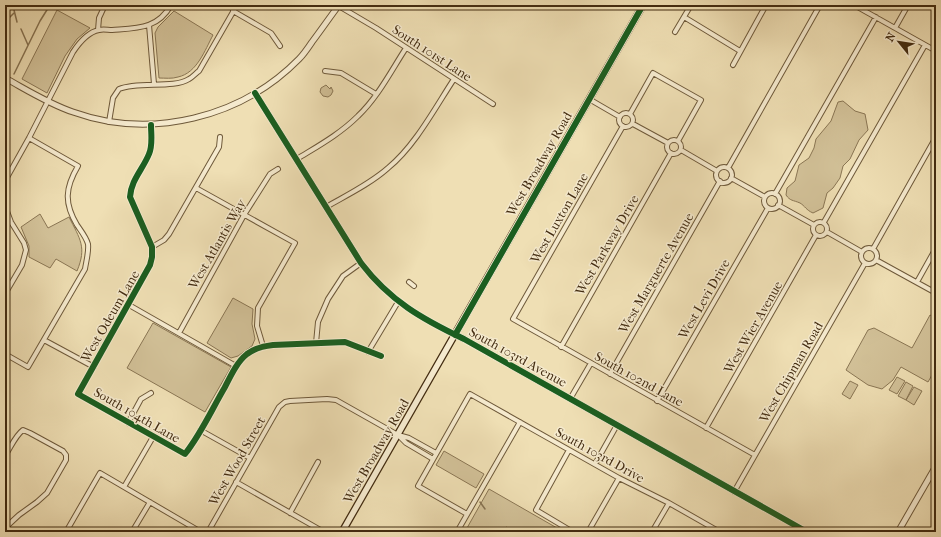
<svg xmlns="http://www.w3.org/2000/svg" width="941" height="537" font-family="'IM FELL French Canon',serif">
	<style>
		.green { fill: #d2c198; stroke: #8a7654 }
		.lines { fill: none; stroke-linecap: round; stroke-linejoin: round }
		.stream { stroke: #877352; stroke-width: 1.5 }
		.minor-casing { stroke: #6e593a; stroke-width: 6 }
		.tertiary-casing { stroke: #6e593a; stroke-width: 7 }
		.secondary-casing { stroke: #432c11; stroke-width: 8 }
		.minor { stroke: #f5eace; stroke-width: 4 }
		.tertiary { stroke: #f5eace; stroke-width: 5 }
		.secondary { stroke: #f5eace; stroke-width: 5.5 }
		.cycleway-casing { stroke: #f5eace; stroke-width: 8 }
		.cycleway { stroke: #1b5e20; stroke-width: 6 }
		.labels { text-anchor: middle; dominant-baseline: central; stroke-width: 3; stroke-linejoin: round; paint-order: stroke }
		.street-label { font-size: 13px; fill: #432c11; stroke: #f5eace }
	</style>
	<rect width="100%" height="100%" fill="#efdfb4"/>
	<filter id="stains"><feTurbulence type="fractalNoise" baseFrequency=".005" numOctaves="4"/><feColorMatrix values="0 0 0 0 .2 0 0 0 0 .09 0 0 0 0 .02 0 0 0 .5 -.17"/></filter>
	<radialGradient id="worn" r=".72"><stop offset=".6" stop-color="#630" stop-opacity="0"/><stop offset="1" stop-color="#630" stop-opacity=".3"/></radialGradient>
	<path class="green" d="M57 10 90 28 77 39 65 56 47 93 22 79Z
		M174 11 213 35C205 50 197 73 178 77 172 79 165 78 159 78L155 33 158 27Z
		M326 85 330 89 331 87 333 91 331 95 328 97 323 96 320 92 321 88Z
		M843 101 855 111 865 114 868 130 859 140 850 159 843 166 840 178 833 188 827 193 823 208 813 213C806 210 805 206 800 203 793 200 790 201 786 195L787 188 795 181 799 165 809 158 814 148 816 139 831 121 838 102Z
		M40 214 48 228 69 217C80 239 87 247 77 271L56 259 50 268 29 257V246L21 227Z
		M233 298 253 309 252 324 255 339 252 346 238 356 231 358 207 343Z
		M930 315 936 318V368L928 382 901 367 893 380 882 389 868 385 846 370 868 330 874 328 912 348Z
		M153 323 231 367 205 412 127 368Z
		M897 377 905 381 897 394 889 390Z
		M850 381 858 385 850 399 842 394Z
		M906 382 913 386 906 400 898 396Z
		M914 387 922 391 914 405 906 400Z
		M444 451 484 474 476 488 436 465Z
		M489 489 564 532H519L506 527 503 532H474L467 528Z"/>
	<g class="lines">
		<path class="stream" d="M15 5 14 10 17 22
			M5 22 14 13
			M21 29 28 45
			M14 74 40 21 50 5
			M480 502 485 509"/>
		<g class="minor-casing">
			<path id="minor" d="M337 5 376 28 493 104
				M854 5 936 51
				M233 11 271 33 280 46
				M684 17 740 51
				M149 25 154 84
				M895 28 908 5
				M98 30 99 18 105 5
				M675 32 691 5
				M733 65 766 5
				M325 71 341 73 376 94
				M589 99 620 117
				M619 120a7 7 0 1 1 14 0a7 7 0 1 1-14 0Z
				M630 114 653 73 701 100 678 141
				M109 122 113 98 119 89C139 81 173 89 189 79 193 77 196 73 199 71L237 5
				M633 124 668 143
				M151 125C151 134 153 145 149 154 143 169 131 180 130 197L152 247V257L150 265 78 394 185 454C201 434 212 409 225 387 231 375 237 362 247 354 255 348 263 346 273 345L345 342 381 356
				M623 126 513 319 755 455
				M667 147a7 7 0 1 1 14 0a7 7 0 1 1-14 0Z
				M681 150 717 171
				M297 159C318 146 340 134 358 116 378 97 391 71 406 48
				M716 175a8 8 0 1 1 16 0a8 8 0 1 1-16 0Z
				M728 168 820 5
				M731 178 765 197
				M5 181 29 138 73 52C79 43 88 32 99 30 103 29 108 30 112 30 137 28 158 29 171 5
				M196 188 295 243 258 308 257 326 263 346
				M764 201a8 8 0 1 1 16 0a8 8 0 1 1-16 0Z
				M775 194 876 17
				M778 205 814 225
				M5 206 11 222 24 243 26 250 22 265 5 294
				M326 207C347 195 370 184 388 168 415 146 435 108 454 79
				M813 229a7 7 0 1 1 14 0a7 7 0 1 1-14 0Z
				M824 222 925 45
				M827 232 862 252
				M152 247 164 240 169 234 219 147 220 137
				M861 256a8 8 0 1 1 16 0a8 8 0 1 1-16 0Z
				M873 249 936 137
				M876 260 936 293
				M409 282 414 286
				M917 282 936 248
				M129 305 236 366
				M179 333 244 215 270 174 278 169
				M44 340 94 367
				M316 343 318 322 328 299 343 276 361 263
				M561 347 671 153
				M368 352 398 302
				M5 354 28 367 85 269C86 262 89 252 88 244 86 237 81 231 77 225 64 203 65 188 78 166L29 138
				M610 374 720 181
				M570 399 591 363
				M657 401 768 208
				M128 423 141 399 151 393
				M706 428 816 235
				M200 430 250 458
				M398 435 406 443 433 459
				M569 450 536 510 573 532
				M5 456C11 447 15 436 23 430L30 433 63 451 66 455V460L47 493 37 502 19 515 5 528
				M595 464 617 425
				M236 482 324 532
				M124 487 153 437
				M734 492 865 263
				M290 513 318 462
				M467 514 418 486 470 394 619 478 669 503 720 532
				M66 532 100 473 201 532
				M132 532 150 502
				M208 532 279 407 285 402 290 401 327 399 336 400 398 435 409 438 436 453
				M457 532 520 422
				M588 532 619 478
				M652 532 669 503"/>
		</g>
		<g class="tertiary-casing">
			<path id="tertiary" d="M5 78C27 90 49 104 73 112 151 140 241 118 299 59 304 54 308 48 312 42 321 30 330 17 339 5
				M255 93 361 263C390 301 422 319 464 339L807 532
				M898 532 936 466"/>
		</g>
		<g class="secondary-casing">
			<path id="secondary" d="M342 532 643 5"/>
		</g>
		<use href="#minor" class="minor"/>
		<use href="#tertiary" class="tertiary"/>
		<use href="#secondary" class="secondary"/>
		<g class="cycleway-casing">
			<path id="cycleway" d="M255 93 361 263C390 301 422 319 464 339L807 532
				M151 125C151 134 153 145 149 154 143 169 131 180 130 197L152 247V257L150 265 78 394 185 454C201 434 212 409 225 387 231 375 237 362 247 354 255 348 263 346 273 345L345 342 381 356
				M455 335 643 5"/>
		</g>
		<use href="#cycleway" class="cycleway"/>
	</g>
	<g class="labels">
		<g class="street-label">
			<text transform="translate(432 53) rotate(33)">South 101st Lane</text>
			<text transform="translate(539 164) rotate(-60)">West Broadway Road</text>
			<text transform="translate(559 218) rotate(-60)">West Luxton Lane</text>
			<text transform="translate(217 244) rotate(-60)">West Atlantis Way</text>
			<text transform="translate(607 245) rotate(-60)">West Parkway Drive</text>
			<text transform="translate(656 273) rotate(-60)">West Marguerte Avenue</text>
			<text transform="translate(704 299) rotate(-60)">West Levi Drive</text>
			<text transform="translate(110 316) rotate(-60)">West Odeum Lane</text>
			<text transform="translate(753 327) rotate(-60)">West Wier Avenue</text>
			<text transform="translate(518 357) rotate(29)">South 103rd Avenue</text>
			<text transform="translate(791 372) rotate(-60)">West Chipman Road</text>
			<text transform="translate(639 379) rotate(29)">South 102nd Lane</text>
			<text transform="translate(137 415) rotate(30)">South 104th Lane</text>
			<text transform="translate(376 451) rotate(-60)">West Broadway Road</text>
			<text transform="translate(600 455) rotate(29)">South 103rd Drive</text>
			<text transform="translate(237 461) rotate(-60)">West Wood Street</text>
		</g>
	</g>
	<rect width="941" height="537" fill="none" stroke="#efdfb4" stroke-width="20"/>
	<rect x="6" y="6" width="929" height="525" fill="none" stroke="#432c11" stroke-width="2"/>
	<rect x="10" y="10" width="921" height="517" fill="none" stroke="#432c11"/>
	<g transform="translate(899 42) rotate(300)" stroke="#f5eace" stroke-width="3" paint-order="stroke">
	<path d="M0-3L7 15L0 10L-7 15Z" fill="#432c11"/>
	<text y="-6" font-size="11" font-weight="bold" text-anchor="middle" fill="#432c11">N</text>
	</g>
	<rect width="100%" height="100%" filter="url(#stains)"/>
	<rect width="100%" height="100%" fill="url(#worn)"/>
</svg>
